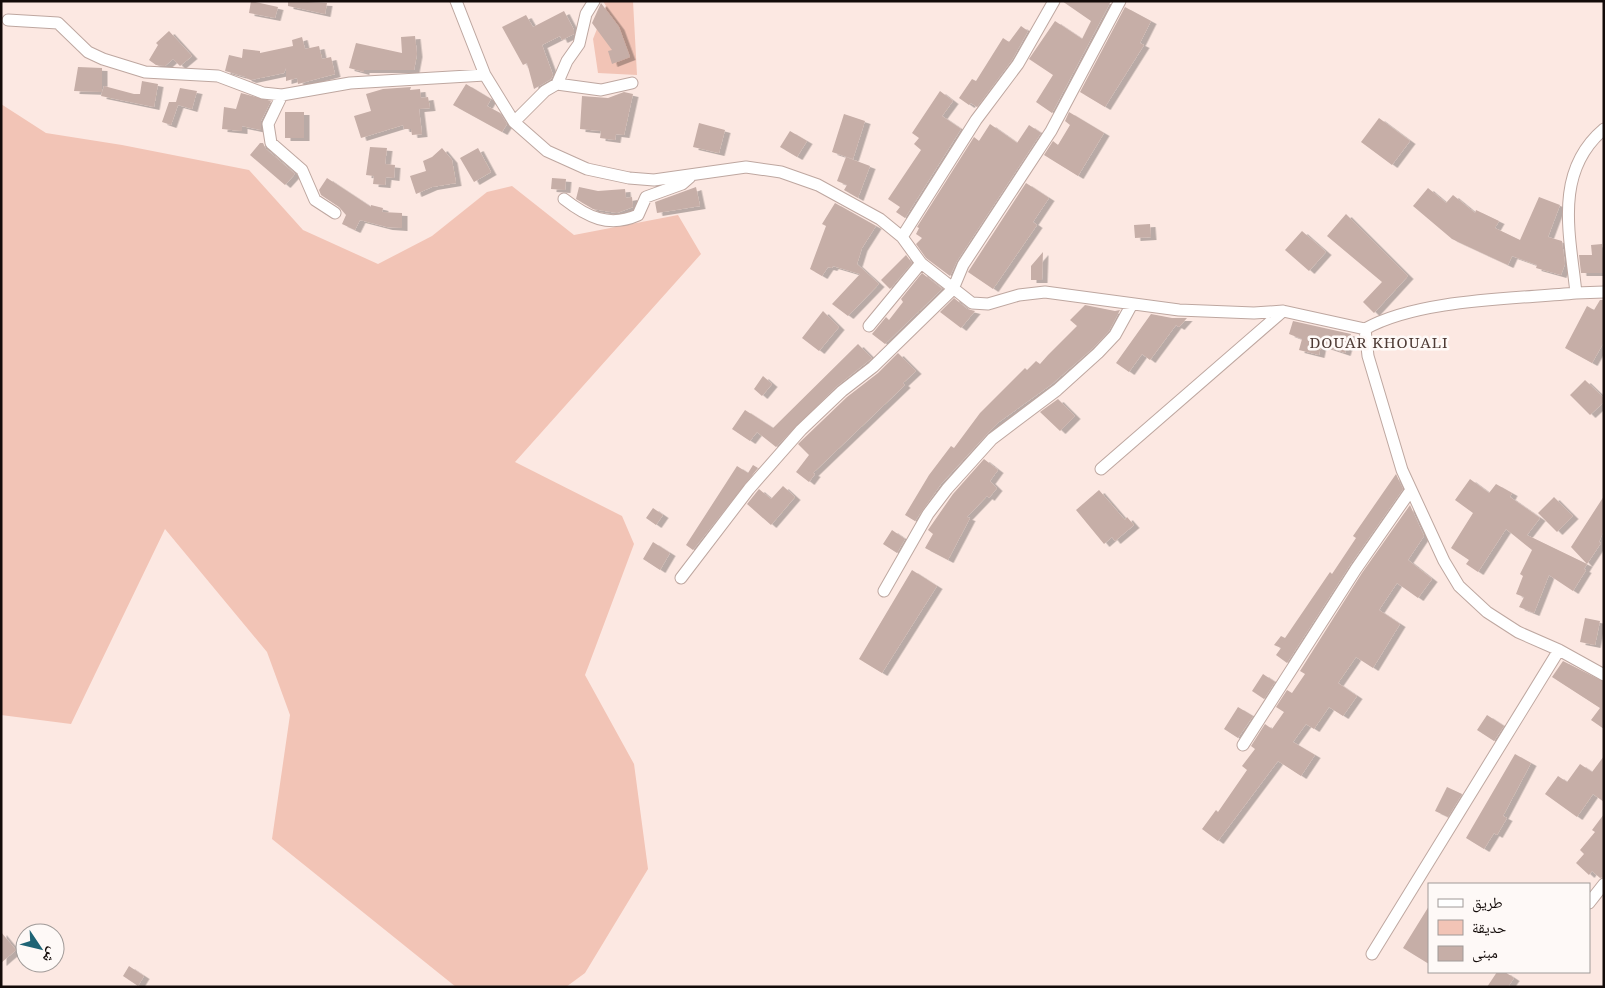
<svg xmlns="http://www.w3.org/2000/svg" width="1605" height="988" font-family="'Noto Serif','Noto Naskh Arabic',serif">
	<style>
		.green { fill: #f2c4b6 }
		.building { fill: #c6aea7; filter: url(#shadow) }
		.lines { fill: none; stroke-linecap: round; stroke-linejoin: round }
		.street-casing { stroke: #bea7a0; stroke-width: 13 }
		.street { stroke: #fff; stroke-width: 11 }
		.labels { text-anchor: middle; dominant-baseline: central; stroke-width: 5; stroke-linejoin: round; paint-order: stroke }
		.neighbourhood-label { font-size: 15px; letter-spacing: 1px; fill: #4d3a34; stroke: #fef9f7 }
	</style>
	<defs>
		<filter id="shadow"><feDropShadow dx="5.5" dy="3" stdDeviation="0" flood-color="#0004"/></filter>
	</defs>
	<rect width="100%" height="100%" fill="#fce8e2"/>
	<path class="green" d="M603 1H633L637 75 598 73 593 39 606 6Z
		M1 104 46 133 122 145 249 170 303 230 378 264 432 236 487 192 512 186 574 235 678 215 701 254 515 462 622 516 634 544 585 675 634 764 648 869 585 973 566 987H456L272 839 290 715 267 652 165 529 71 724 1 715Z"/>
	<path class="building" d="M251 1 278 7 275 18 249 13Z
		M288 1 327 3 325 14 288 6Z
		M1062 1H1111L1052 113 1036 102 1053 75 1029 59 1055 21 1082 39 1091 21Z
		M601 3 619 27 630 57 612 64 608 51 612 50 592 23Z
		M1125 7 1151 21 1140 43 1144 45 1105 107 1080 92Z
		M564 11 574 30V34L562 40 560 36 542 45 553 75 551 79 534 89 527 63 523 65 502 27 526 15 533 27Z
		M1021 26 1028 31 1012 60 977 107 971 103 969 105 959 98 972 79 976 81 1003 38 1009 42Z
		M169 31 192 56 180 66 173 59 165 66 156 65 149 60 158 45 156 43Z
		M415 36 417 54 414 70H364V72L349 68 356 43 402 53 401 37Z
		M302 37 305 49 319 46 322 59 331 57 335 74 298 84 297 78 286 81V68L284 73 251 80 246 78V77L225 71 229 55 242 58 243 49 260 51V53L293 46 292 40Z
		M78 67 102 68V92L74 91Z
		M142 81 158 84 154 107 101 96 104 86 134 94H140Z
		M466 84 491 99 487 106 500 113 507 124 502 132 453 105Z
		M411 87 410 90 420 89 421 98 428 97 430 108 419 109 422 134 412 135 411 129H404L403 125 361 138 354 116 371 111 366 94 383 89Z
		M180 88 197 91 192 109 178 105 171 125 162 122 169 102H176Z
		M940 91 953 101 942 116 961 129 905 218 896 212 900 207 888 199 921 150 914 144 919 138 912 133Z
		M624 92 633 94 624 135 616 134 615 140 600 138 601 131 580 129 582 96 608 98Z
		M241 93 271 101 261 121V130L242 126V131L222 129 224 107 236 109Z
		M285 112H304V138H285Z
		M1069 112 1104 133 1078 176 1044 155 1053 141 1058 145 1070 125 1065 121Z
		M844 114 865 121 853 159 832 152Z
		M1379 118 1410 141 1392 165 1361 142Z
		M699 123 725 130 719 153 693 147Z
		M990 124 1017 143 1029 125 1041 133 957 261 950 276 926 258 916 244 922 238 916 234 919 228 917 227 974 137 979 141Z
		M790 131 807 141 797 157 780 147Z
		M260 143H263L266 149 295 174 285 185 250 155Z
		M370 147 387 148 385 164 395 165 394 178 386 177 385 185 373 184 374 176 366 175Z
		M442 148 452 160 456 183 432 187 416 194 410 176 426 171 423 161 432 157Z
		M478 148 491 172 474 182 460 158Z
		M846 157 870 166 858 198 844 190 847 185 837 181Z
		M327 178 371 207V205L383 208 382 212 402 213V228L387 227 360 220 355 230 342 224 346 215 339 207 321 195 319 190Z
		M552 178 566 179 565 190 551 189Z
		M1026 183 1049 198 1033 222 1037 225 993 289 968 272Z
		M579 187 598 191 625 189 626 198 632 197 633 207 617 213 593 209 576 199Z
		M696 187 700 206 657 213 655 202Z
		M1428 188 1446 203 1453 195 1475 213 1476 210 1499 221 1495 228 1520 240 1539 197 1560 205 1548 237 1562 241 1565 264 1561 275 1536 268 1537 265 1512 256 1508 265 1452 239 1413 206Z
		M835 203 876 226 862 248 857 264 879 284 848 316 832 304 860 274 833 266 832 268 828 267 822 276 810 269 826 226 822 224Z
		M1346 214 1408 276 1374 313 1363 302 1382 282 1327 236Z
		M1150 224 1151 237 1135 238 1134 225Z
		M1302 231 1326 252 1309 271 1285 250Z
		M1602 244 1604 273H1581L1579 255H1592L1591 245Z
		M1043 252 1042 280H1031V266Z
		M906 255 912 263 890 289 881 280Z
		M922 273 942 289 885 344 872 334 886 317 889 320 903 302 901 299Z
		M954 298 967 309 975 311 961 328 940 312Z
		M1600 300H1604V342L1592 363 1565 348 1587 306 1594 310Z
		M1085 305 1115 311 1120 310 1109 331 1093 348 1052 384 999 422 987 434 941 484 915 521 905 515 929 475 951 446 954 448 980 413 1025 368 1027 370 1036 361 1040 364 1048 355 1077 326 1070 320Z
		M823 311 839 327 819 351 802 338Z
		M1151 314 1172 318H1187L1179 327 1176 325 1150 360 1142 354 1129 372 1116 363Z
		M1293 321 1351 334 1345 353 1321 345 1319 355 1299 350 1302 339 1289 334Z
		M858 344 872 358 837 386 776 447 757 432 750 441 732 429 745 410 773 428Z
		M898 353 916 371 903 383 905 385 813 473 815 474 809 482 796 472 809 455 798 444 847 397 878 373Z
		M763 376 772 384 762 396 754 389Z
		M1585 380 1604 398V402L1590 415 1570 395Z
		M1058 399 1075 416 1060 431 1040 412Z
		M984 459 998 470 990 481 997 488 989 498 987 496 967 517 970 518 948 560 925 548 933 534 928 530 953 494Z
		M753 465 758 468 693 550 686 545 737 466 748 473Z
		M1396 474 1403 489 1350 565 1287 663 1276 655 1281 648 1274 645 1281 636 1285 638 1330 572 1332 574 1356 538 1353 536Z
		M1470 479 1489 493 1496 484 1512 493 1510 497 1540 518 1527 535 1587 564 1584 569 1586 570 1573 591 1549 575 1534 613 1519 607 1524 597 1516 594 1523 576 1520 574 1532 550 1506 529 1478 572 1466 564 1469 560 1451 548 1473 513 1455 500Z
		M783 486 795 497 771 525 747 504 759 489 771 499Z
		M1099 490 1125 520 1127 517 1134 525 1115 541 1112 537 1104 544 1076 510Z
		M1604 496V530L1599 542 1601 543 1587 564 1571 547Z
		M1554 497 1573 516 1557 532 1538 513Z
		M1410 505 1424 536 1408 560 1432 579 1418 598 1397 583 1379 610 1400 624 1373 668 1356 657 1338 683 1357 696 1343 716 1329 707 1314 729 1306 724 1293 742 1315 755 1301 776 1278 761 1218 841 1202 829 1216 810 1218 812 1247 770 1242 766 1255 749 1251 746 1265 724 1272 729 1284 712 1276 707 1287 690 1292 693 1305 674 1300 671 1362 573Z
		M653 508 663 515 656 525 646 518Z
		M892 530 905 539 897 553 883 544Z
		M653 542 670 553 660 570 643 559Z
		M912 570 937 586 882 673 859 659Z
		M1585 618 1600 621 1595 645 1580 642Z
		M1563 661 1604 682V729L1591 720 1600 708 1552 677Z
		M1263 674 1275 682 1264 699 1252 691Z
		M1238 707 1253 716 1238 738 1224 729Z
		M1487 715 1504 726 1494 741 1477 730Z
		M1515 754 1531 763 1503 816 1507 818 1497 835 1494 833 1484 849 1466 838Z
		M1604 756V802L1593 794 1577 817 1545 794 1558 776 1567 782 1580 764 1592 772Z
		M1447 787 1462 794 1448 817 1435 811Z
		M1604 814V877L1600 878 1592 871 1589 875 1576 863 1584 854 1580 850 1595 832 1592 830Z
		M1429 906V964L1403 948Z
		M1 932 16 950 1 963Z
		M129 966 144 976 138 986 123 976Z
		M1497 972H1505L1514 978 1508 987H1487Z"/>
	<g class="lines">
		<g class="street-casing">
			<path id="street" d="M456 1 485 75 514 122 547 151 587 169 629 178 654 180 746 167 781 172 818 185 880 219 902 237 921 263 972 303 988 304 1019 295 1045 292 1179 310 1254 313 1283 311 1365 329
				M8 20 58 23 88 52 103 59 145 72 218 76 263 93 282 95 350 83 485 75
				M557 84 567 61 579 44 586 14 594 1
				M282 95 268 124 271 143 302 170 315 200 335 213
				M514 122 545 91 557 84 601 90 632 83
				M1604 129C1553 172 1570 235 1576 293 1513 299 1418 299 1365 329L1368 356 1402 470 1444 561 1459 586 1487 612 1518 632 1559 650 1604 675
				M564 199C587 217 609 228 638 215L646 197 682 184 690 177
				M902 237 976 120 1018 64 1054 1
				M1576 293 1604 292
				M869 326 921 263
				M1101 469 1283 311
				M681 578 749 489 801 430 842 391 873 367 953 289 963 265 1051 131 1120 1
				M884 591 928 514 947 489 992 439 1057 390 1098 353 1115 335 1132 304
				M1243 745 1356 569 1411 490
				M1589 903 1604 884
				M1372 954 1559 650"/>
		</g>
		<use href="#street" class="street"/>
	</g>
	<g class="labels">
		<g class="neighbourhood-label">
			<text x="1379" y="342">DOUAR KHOUALI</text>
		</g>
	</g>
	<rect width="1605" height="988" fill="none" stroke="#130b09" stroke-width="5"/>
	<rect x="1428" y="883" width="162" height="90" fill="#fef9f7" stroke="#a09a98"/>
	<rect x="1438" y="899" width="25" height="8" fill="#ffffff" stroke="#a09a98"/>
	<text x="1472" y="908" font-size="15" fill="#130b09">طريق</text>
	<rect x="1438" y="920" width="25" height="15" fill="#f2c4b6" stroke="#a09a98"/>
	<text x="1472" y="933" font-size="15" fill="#130b09">حديقة</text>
	<rect x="1438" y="946" width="25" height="15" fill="#c6aea7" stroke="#a09a98"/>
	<text x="1472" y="958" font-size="15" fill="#130b09">مبنى</text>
	<g transform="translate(40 948) rotate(125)"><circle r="24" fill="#fef9f7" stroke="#a09a98"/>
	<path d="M0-4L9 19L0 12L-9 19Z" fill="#1f6475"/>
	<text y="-8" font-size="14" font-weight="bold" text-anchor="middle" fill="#130b09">ش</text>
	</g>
</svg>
